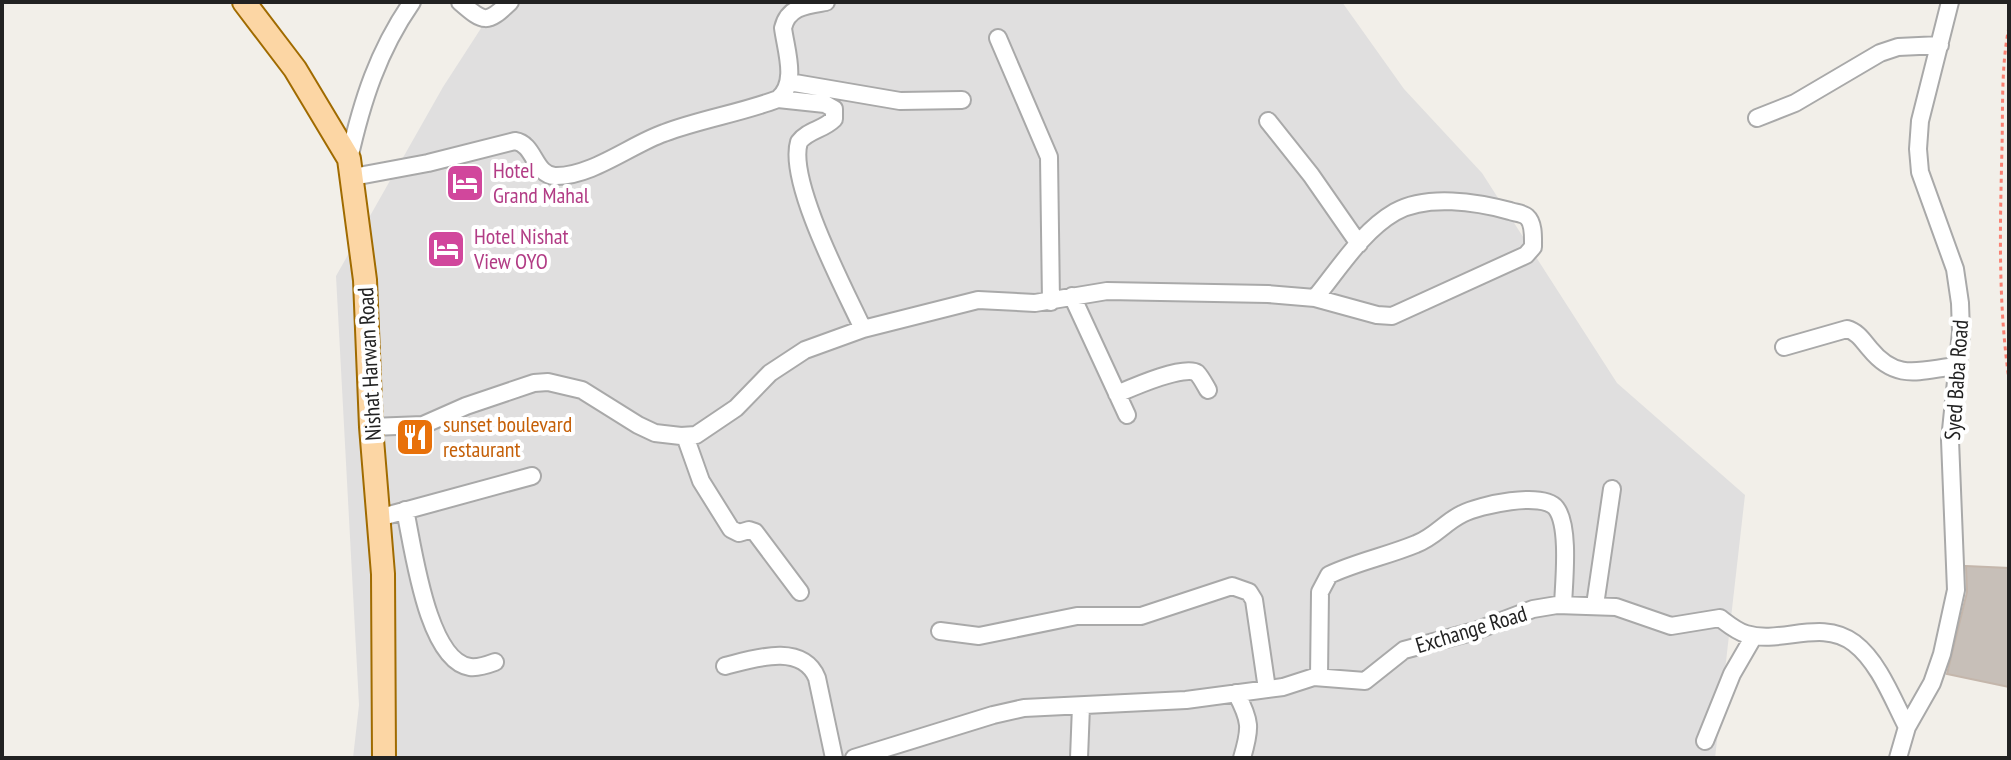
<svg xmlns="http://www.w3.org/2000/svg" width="2011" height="760" font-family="'PT Sans Narrow',sans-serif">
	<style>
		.residential { fill: #e0dfdf }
		.building { fill: #c7bfb8; stroke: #c4b6ab; stroke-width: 2 }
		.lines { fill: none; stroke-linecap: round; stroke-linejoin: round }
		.minor-casing { stroke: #a9a9a9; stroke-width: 20 }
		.major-casing { stroke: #a06b00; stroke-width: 26 }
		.path { stroke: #fa8072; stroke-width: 3; stroke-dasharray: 4 4; stroke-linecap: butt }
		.minor { stroke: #fff; stroke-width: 16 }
		.major { stroke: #fcd6a4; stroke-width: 22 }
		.labels { text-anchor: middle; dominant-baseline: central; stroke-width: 8; stroke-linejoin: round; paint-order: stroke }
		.hotel-label { font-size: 22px; fill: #b23c85; stroke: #fff; text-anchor: start }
		.street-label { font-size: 22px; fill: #222; stroke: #fff }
		.food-label { font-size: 22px; fill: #c56008; stroke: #fff; text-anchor: start }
	</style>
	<rect width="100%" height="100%" fill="#f2efe9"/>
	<path class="residential" d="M498 2H1342L1404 89 1482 173 1617 383 1745 495 1715 758H353L359 705 336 276 443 87Z"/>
	<path class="building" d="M1966 566 2009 568V687L1947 674 1967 592Z"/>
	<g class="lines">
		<g class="minor-casing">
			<path id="minor" d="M460 2C484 23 487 24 510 2
				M998 38 1049 157 1051 302
				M789 82 900 101 962 100
				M778 99 825 104 834 109V119C823 130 808 130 799 142 787 181 845 290 863 329
				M1757 118 1795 103 1880 53 1898 47 1940 45
				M1268 121 1311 175 1359 244
				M349 159C362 101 378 51 412 2
				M353 177 428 163 515 141C535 144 534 175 555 176 591 177 632 144 664 133 701 119 741 113 778 99 798 83 786 51 783 28 788 6 808 5 826 2
				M1072 296 1127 415
				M1784 347 1847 329C1858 332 1863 341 1870 349 1897 382 1920 370 1957 366
				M1117 394C1131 388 1185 364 1197 373 1201 377 1205 385 1208 390
				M371 427 423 425 466 406 534 383 548 382 582 390 638 425 655 433 681 436 696 435 736 408 770 373 805 350 863 329 978 300 1035 303 1107 291 1268 294 1315 298 1377 315 1392 316 1526 255 1533 247C1533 239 1534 223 1527 217 1523 213 1515 213 1510 211 1477 202 1427 194 1395 212 1362 231 1339 269 1315 298
				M685 436 701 481 731 529 739 533 749 530 755 532 800 592
				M405 510C413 546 427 661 470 667 478 668 487 665 495 662
				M378 518 532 476
				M1595 605 1612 489
				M940 631 979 636 1077 616H1141L1232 586 1249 592 1254 600 1267 689
				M725 666C753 659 802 642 817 678L834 758
				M1319 677 1320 592 1329 575C1356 562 1387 556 1416 544 1435 537 1445 522 1462 514 1479 505 1543 491 1556 508 1570 526 1564 581 1563 605
				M1236 693C1251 721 1251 728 1242 758
				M1705 741 1732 674 1754 636
				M854 758 993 715 1024 708 1186 700 1283 687 1314 677 1365 681 1404 650 1475 631 1533 609 1557 605 1616 607 1671 626 1720 618C1728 624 1736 631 1746 634 1781 645 1821 618 1854 643 1879 662 1893 700 1907 727
				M1079 758 1081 706
				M1898 758 1907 727 1932 683 1942 654 1956 590 1950 440 1961 332 1960 303 1955 269 1920 172 1918 149 1920 121 1950 2"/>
		</g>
		<g class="major-casing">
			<path id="major" d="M244 2 295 69 349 159 365 280 371 427 383 574 384 758"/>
		</g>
		<path class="path" d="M2009 27C2001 66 2003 108 2002 148 2000 227 1998 301 2009 380"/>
		<use href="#minor" class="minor"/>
		<use href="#major" class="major"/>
	</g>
	<defs>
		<g id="hotel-square" transform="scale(2)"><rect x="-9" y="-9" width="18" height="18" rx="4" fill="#d1479c" stroke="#fff"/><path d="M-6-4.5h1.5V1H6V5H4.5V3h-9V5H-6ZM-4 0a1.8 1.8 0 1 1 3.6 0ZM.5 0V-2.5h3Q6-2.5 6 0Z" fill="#fff"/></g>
		<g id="restaurant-square" transform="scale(2)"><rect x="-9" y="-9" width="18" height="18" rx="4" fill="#e8710a" stroke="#fff"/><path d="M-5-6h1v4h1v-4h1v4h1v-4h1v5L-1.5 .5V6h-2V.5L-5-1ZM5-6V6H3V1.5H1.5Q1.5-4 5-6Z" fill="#fff"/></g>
	</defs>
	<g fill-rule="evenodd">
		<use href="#hotel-square" x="465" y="183"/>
		<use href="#hotel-square" x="446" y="249"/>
		<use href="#restaurant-square" x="415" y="437"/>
	</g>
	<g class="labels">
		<g class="hotel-label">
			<text x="493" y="170">Hotel<tspan x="493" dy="25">Grand Mahal</tspan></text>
			<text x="474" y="236">Hotel Nishat<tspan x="474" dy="25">View OYO</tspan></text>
		</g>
		<g class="street-label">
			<text transform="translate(369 364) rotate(-93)">Nishat Harwan Road</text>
			<text transform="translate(1956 380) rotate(-86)">Syed Baba Road</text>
			<text transform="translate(1471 629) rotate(-17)">Exchange Road</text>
		</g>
		<g class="food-label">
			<text x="443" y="424">sunset boulevard<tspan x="443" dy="25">restaurant</tspan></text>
		</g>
	</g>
	<rect width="2011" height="760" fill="none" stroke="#222222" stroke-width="8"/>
</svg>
